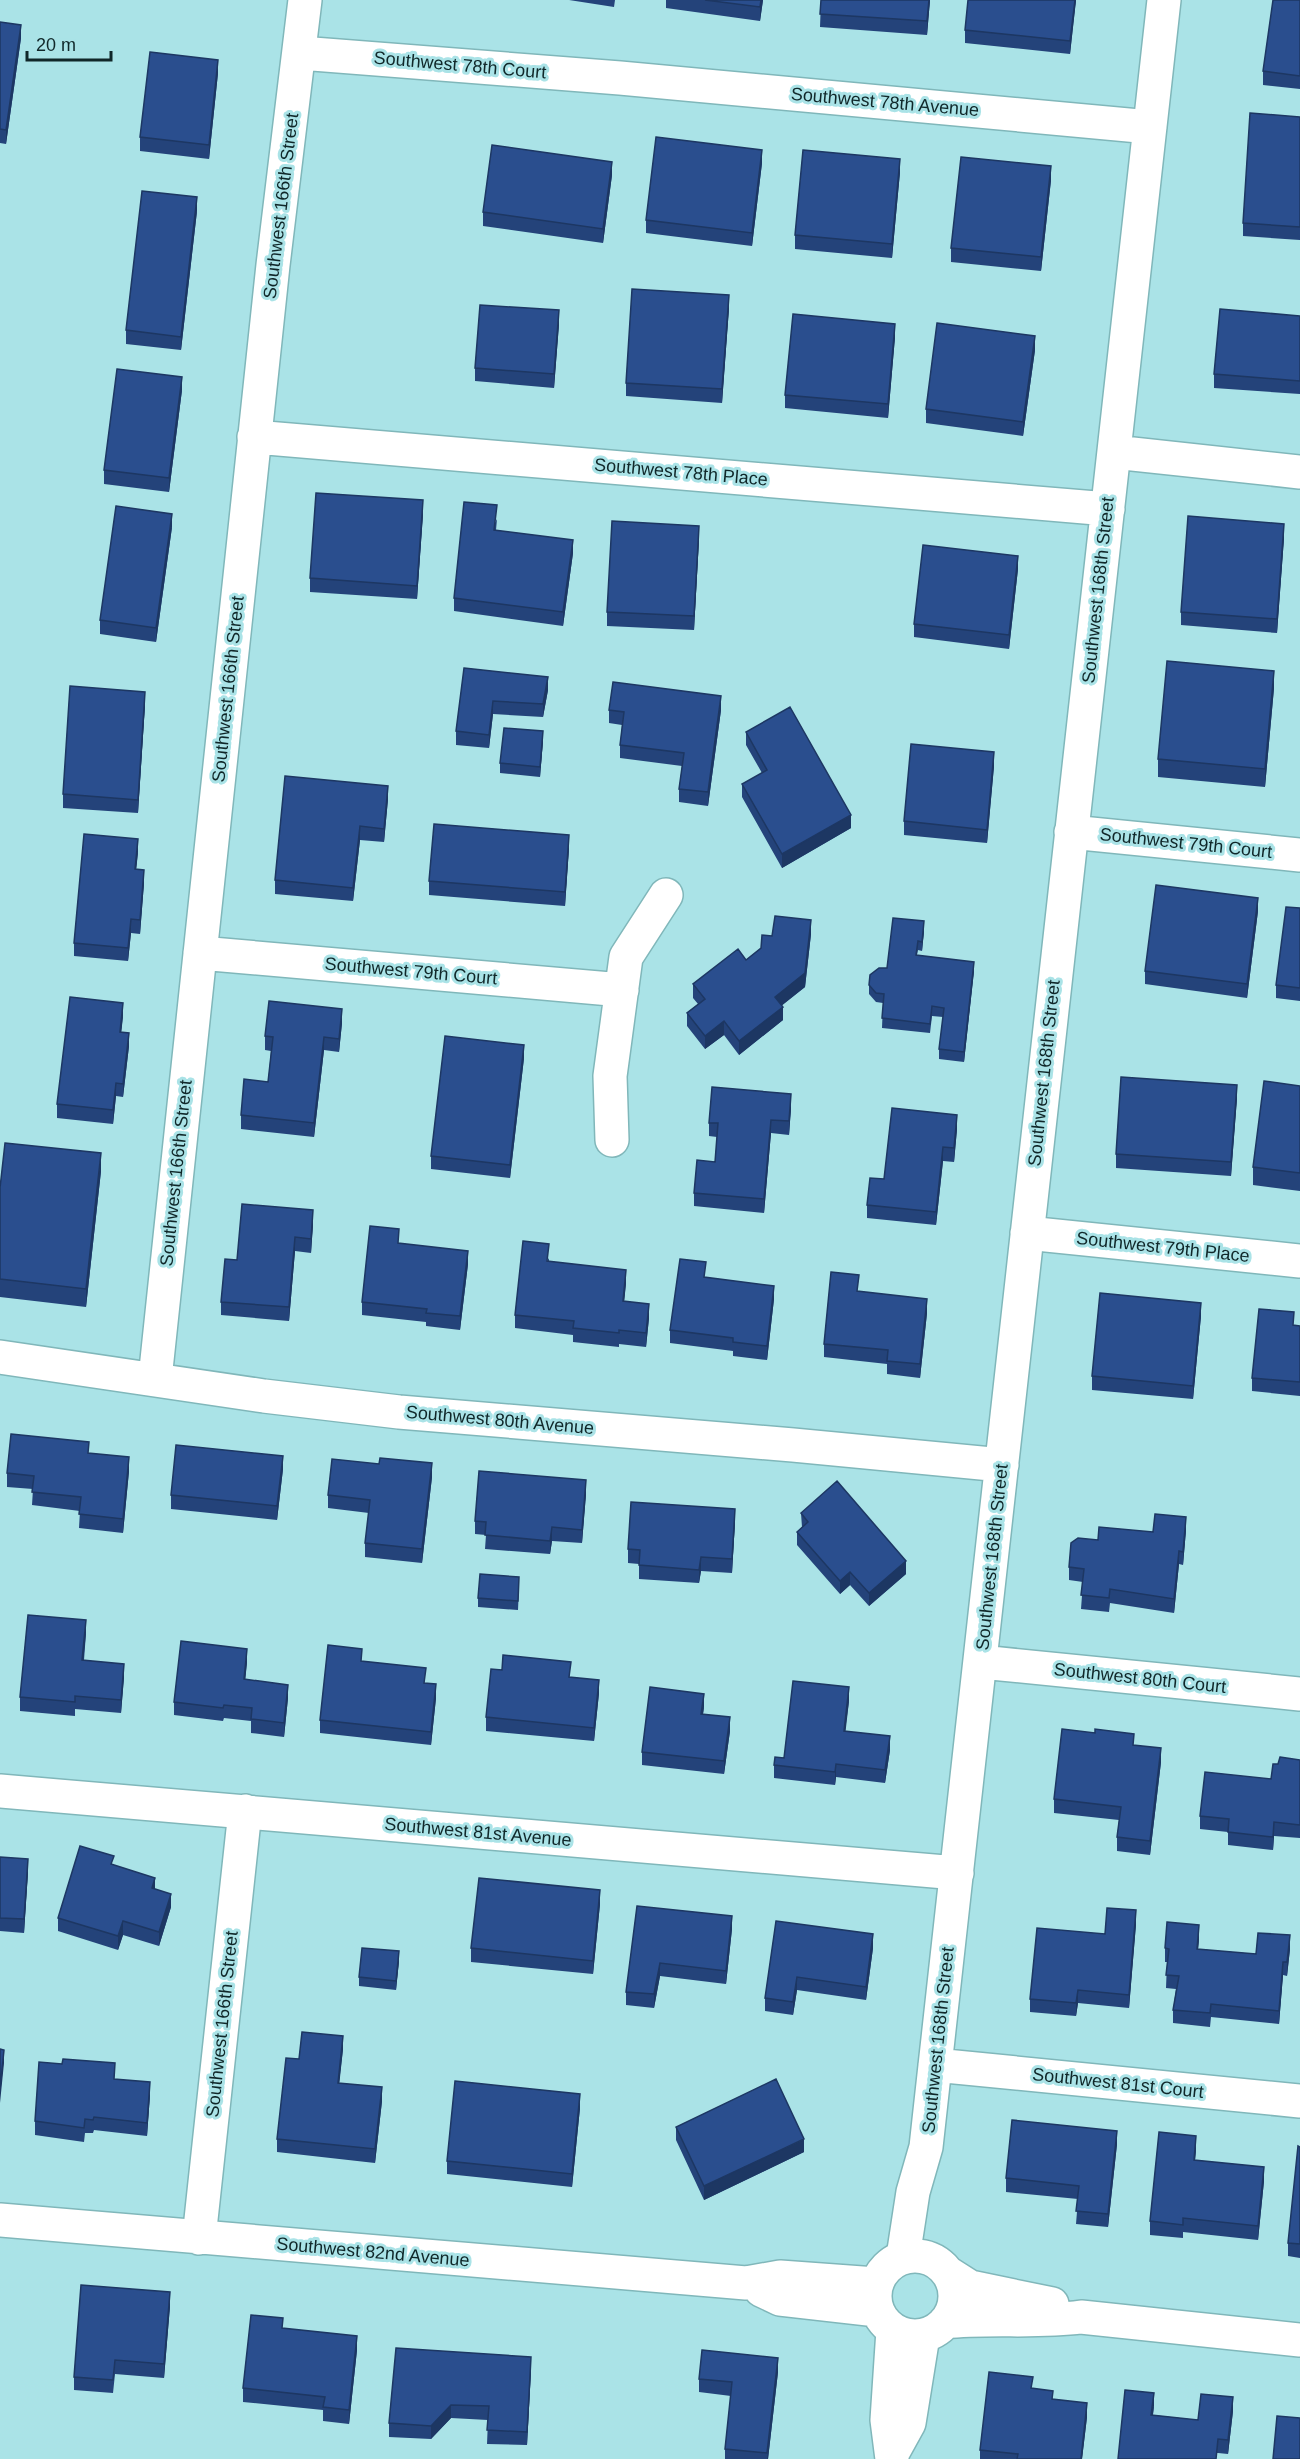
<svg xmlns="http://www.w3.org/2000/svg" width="1300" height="2459" font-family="Arial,sans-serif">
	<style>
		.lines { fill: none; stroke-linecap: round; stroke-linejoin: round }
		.minor-casing { stroke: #80b7ba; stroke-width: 36 }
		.minor { stroke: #fff; stroke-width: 33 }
		.wall { fill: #24437a }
		.shaded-wall { fill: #1d3763 }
		.building { fill: #2a4e8e; stroke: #1d3763; stroke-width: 1.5 }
		.labels { text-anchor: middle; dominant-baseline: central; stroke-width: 6; stroke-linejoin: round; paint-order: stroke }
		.street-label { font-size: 18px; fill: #102729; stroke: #aae3e7 }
	</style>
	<rect width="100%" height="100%" fill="#aae3e7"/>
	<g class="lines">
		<g class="minor-casing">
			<path id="minor" d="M300 53 620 78 1150 127
				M254 437 1108 509
				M1114 452 1300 472
				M1071 832 1300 855
				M200 953 622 990
				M612 1140 610 1076 626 957 666 895
				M1027 1233 1300 1261
				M0 1357 264 1396 399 1412 793 1445 1002 1465
				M155 1379 273 265 305 0
				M981 1662 1300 1694
				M0 1791 957 1873
				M935 2065 1300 2101
				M0 2220 746 2283 780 2277 876 2284
				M199 2238 245 1811
				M875 2296a40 40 0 1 1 80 0a40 40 0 1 1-80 0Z
				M903 2257 913 2192 926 2147 1164 0
				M948 2273 970 2287 1052 2304
				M761 2290 780 2299 877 2310
				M945 2322C991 2317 1036 2323 1081 2317L1300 2340
				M893 2452 909 2423 923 2336
				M892 2459 887 2420 893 2330"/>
		</g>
		<use href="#minor" class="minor"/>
	</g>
	<path class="wall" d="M569 0H615L614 7Z
		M666 0H763L760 21 666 8Z
		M821 0H930L927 35 820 27Z
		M1076 0 1070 54 965 43V30Z
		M1300 0V89L1263 85V71Z
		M0 22 21 38 6 144 0 143Z
		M218 73 209 159 140 151V137Z
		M1300 117V240L1243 236V223Z
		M762 163 752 246 646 233V220Z
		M900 172 892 258 795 249V235Z
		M612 175 603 243 483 226V212Z
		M1051 180 1041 271 951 262V248Z
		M197 211 181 350 126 344V330Z
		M729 308 722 403 626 396V383Z
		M1300 316V394L1214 388V374Z
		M559 324 554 388 475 381V368Z
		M895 337 888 418 785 408V395Z
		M1035 350 1023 436 926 423V409Z
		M182 390 169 492 104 484V470Z
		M423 514 417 599 310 592V578Z
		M497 519 496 530 573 553 563 626 454 611V598Z
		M172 527 156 642 100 634V620Z
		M1284 538 1277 633 1181 625V612Z
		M699 539 694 630 607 626V612Z
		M1018 569 1009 649 914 637V624Z
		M464 668 548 690 543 717 493 714 489 748 456 745V731Z
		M1274 688 1265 787 1158 777V759Z
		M145 705 138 813 63 808V794Z
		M609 710H721L708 806 679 802V789L682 766 620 758V745L622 725 609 723Z
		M746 732 851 828 782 868 742 797V784L762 773 746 745Z
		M543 741 540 777 500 773V763Z
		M994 766 987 843 904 835V821Z
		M388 799 384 842 360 840 353 901 275 894V880Z
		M569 848 565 906 429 895V881Z
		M138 852 136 869 144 883 140 934 131 933 128 961 74 956V943Z
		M1300 908V1001L1276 998V985Z
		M1258 911 1247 998 1145 984V971Z
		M924 931 922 951 918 950 917 955 974 971 964 1062 939 1059V1049L943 1017 932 1016 930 1033 882 1028 883 1003 876 1002 869 994V985L887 968Z
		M811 934 805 987 782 1005 783 1020 739 1055 724 1035 705 1049 687 1026V1013L698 1004 693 998V984L746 960 761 948 772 936Z
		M123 1016 121 1032 129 1046 123 1097 116 1096 113 1124 57 1118V1104Z
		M342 1023 339 1052 324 1050 314 1137 241 1129V1115L268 1082 271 1051 265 1050V1036Z
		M524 1058 510 1178 431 1169V1156Z
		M1300 1086V1191L1253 1185V1167Z
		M1237 1098 1231 1176 1116 1168V1154Z
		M791 1108 789 1135 771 1133 764 1213 694 1206V1193L715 1162 717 1137 709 1136V1123Z
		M957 1129 954 1162 943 1161 936 1225 867 1218V1205L884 1179Z
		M101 1171 86 1307 0 1297V1188Z
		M313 1224 311 1253 295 1251 289 1321 221 1315V1302L237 1260Z
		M399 1243 468 1264 460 1330 426 1326V1322L362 1315V1302Z
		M549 1258V1261L626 1283 624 1301 649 1318 646 1347 619 1344V1347L573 1342V1335L515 1328V1315Z
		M705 1278 774 1299 767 1360 733 1356V1351L670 1343V1330Z
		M858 1291 927 1313 920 1378 887 1374V1364L824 1357V1344Z
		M1201 1316 1193 1399 1092 1390V1376Z
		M1294 1325 1300 1326V1396L1252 1391V1378Z
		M89 1453 129 1471 123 1533 79 1528 80 1511 32 1505 33 1489 7 1487V1473Z
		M283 1469 277 1520 171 1509V1495Z
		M432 1477 422 1563 365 1557V1543L369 1513 328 1508V1495Z
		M586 1494 582 1543 552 1541 550 1554 485 1549 486 1535 475 1534V1521Z
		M801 1513 906 1574 869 1606 850 1585 840 1594 797 1545V1532L802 1527Z
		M735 1522 732 1573 701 1571 699 1583 639 1579V1564L628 1563V1549Z
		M1186 1530 1183 1565 1179 1564 1174 1613 1110 1603 1109 1612 1081 1609 1083 1582 1069 1580V1567L1098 1540 1153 1532Z
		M519 1586 518 1610 478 1607V1598Z
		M86 1633 84 1660 124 1677 121 1713 75 1709V1716L20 1711V1697Z
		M362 1661 425 1683 436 1698 431 1745 320 1733V1720Z
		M247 1662 245 1680 288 1698 284 1737 251 1733V1721L224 1718 223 1721 174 1715V1702Z
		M570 1677 599 1693 594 1741 486 1731V1717Z
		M849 1701 845 1731 890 1750 885 1783 836 1777 835 1785 774 1778V1765L784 1758Z
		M704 1707 703 1714 730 1731 724 1774 642 1765V1752Z
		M1095 1733 1134 1745 1161 1762 1150 1855 1117 1851V1837L1119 1820 1054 1813V1799Z
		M1300 1760V1838L1274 1836 1273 1850 1228 1845V1832L1200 1829V1816L1271 1779 1278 1764Z
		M0 1857 28 1872 24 1933 0 1931Z
		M114 1865 155 1889 171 1907 159 1946 123 1935 118 1950 58 1931V1918Z
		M600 1904 593 1974 471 1962V1948Z
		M637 1906 732 1929 726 1984 660 1976 654 2008 626 2005V1992Z
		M776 1921 873 1948 866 2000 797 1990 793 2015 765 2011V1998Z
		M1136 1924 1129 2008 1078 2003 1076 2016 1030 2012V1999L1105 1934Z
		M1199 1939 1198 1949 1256 1954 1290 1949 1287 1976 1283 1975 1279 2024 1211 2017 1210 2027 1173 2023V2010L1176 1989 1166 1988 1167 1962H1165V1948Z
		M399 1961 396 1990 359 1986V1977Z
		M343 2049 339 2083 382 2101 375 2163 277 2152V2139L299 2059Z
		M115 2079 150 2095 147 2136 94 2130 93 2133H85L84 2142 35 2135V2121Z
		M580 2108 572 2187 447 2174V2161Z
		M676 2127 804 2152 704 2200 676 2140Z
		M1117 2144 1108 2227 1076 2224 1078 2199 1006 2192V2178Z
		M1300 2147V2258L1288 2256V2243Z
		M1196 2149 1195 2160 1264 2181 1258 2240 1183 2232V2238L1150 2235V2221Z
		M170 2306 164 2378 115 2374 113 2393 74 2390V2377Z
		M283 2328 357 2350 349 2424 323 2421V2410L243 2402V2388Z
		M531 2370 527 2445 487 2444 488 2420 451 2418 431 2439 389 2437V2423Z
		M778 2372 768 2459H725V2449L731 2396 699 2392V2379Z
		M1033 2388 1087 2417 1082 2459H980V2450Z
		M1154 2406 1153 2415 1198 2420 1233 2411 1228 2454 1218 2453 1118 2459Z"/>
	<path class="shaded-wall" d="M761 0H763L760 21V7Z
		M929 0H930L927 35V21Z
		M1075 0H1076L1070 54V41Z
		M21 25V38L6 144V130Z
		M218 60V73L209 159V145Z
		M762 150V163L752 246V233Z
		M900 159V172L892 258V244Z
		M612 162V175L603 243V229Z
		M1051 166V180L1041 271V257Z
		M197 197V211L181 350V337Z
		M729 295V308L722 403V389Z
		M559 310V324L554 388V374Z
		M895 324V337L888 418V404Z
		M1035 336V350L1023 436V422Z
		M182 377V390L169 492V478Z
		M423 500V514L417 599V586Z
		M172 514V527L156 642V628Z
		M1284 524V538L1277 633V619Z
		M699 526V539L694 630V616Z
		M573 540V553L563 626V612Z
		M1018 556V569L1009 649V635Z
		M1274 671V688L1265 787V769Z
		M548 677V690L543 717V704Z
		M145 692V705L138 813V800Z
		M721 696V710L708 806V792Z
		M493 701V714L489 748V735Z
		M543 731V741L540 777V767Z
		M994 752V766L987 843V830Z
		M388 786V799L384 842V829Z
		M851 815V828L782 868V854Z
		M360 826V840L353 901V888Z
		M569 835V848L565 906V892Z
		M138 839V852L135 882V869Z
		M144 870V883L140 934V920Z
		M1258 898V911L1247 998V984Z
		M131 919V933L128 961V948Z
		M811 920V934L805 987 775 1011V997Z
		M924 921V931L922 951V942Z
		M974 962V971L964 1062V1052Z
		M123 1003V1016L120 1045V1032Z
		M783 1007V1020L739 1055V1041Z
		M342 1009V1023L339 1052V1039Z
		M724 1021V1035L705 1049V1036Z
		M129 1033V1046L123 1097V1084Z
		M324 1037V1050L314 1137V1123Z
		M524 1045V1058L510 1178V1165Z
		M116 1083V1096L113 1124V1110Z
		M1237 1085V1098L1231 1176V1162Z
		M791 1094V1108L789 1135V1121Z
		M957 1115V1129L954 1162V1148Z
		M771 1120V1133L764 1213V1199Z
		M943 1147V1161L936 1225V1212Z
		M101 1153V1171L86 1307V1289Z
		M313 1210V1224L311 1253V1239Z
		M295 1237V1251L289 1321V1307Z
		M468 1251V1264L460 1330V1316Z
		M626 1270V1283L623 1314V1301Z
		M774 1286V1299L767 1360V1346Z
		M927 1299V1313L920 1378V1364Z
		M1201 1303V1316L1193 1399V1386Z
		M649 1304V1318L646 1347V1333Z
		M283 1456V1469L277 1520V1506Z
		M129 1457V1471L123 1533V1519Z
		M432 1463V1477L422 1563V1549Z
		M586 1480V1494L582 1543V1530Z
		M735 1509V1522L732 1573V1559Z
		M1186 1517V1530L1183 1565V1552Z
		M552 1527V1541L550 1554V1541Z
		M1179 1551V1564L1174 1613V1599Z
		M701 1557V1571L699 1583V1570Z
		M906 1561V1574L869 1606V1593Z
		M850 1572V1585L840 1594V1581Z
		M86 1620V1633L82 1673V1660Z
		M247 1649V1662L244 1693V1679Z
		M124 1664V1677L121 1713V1700Z
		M599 1680V1693L594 1741V1728Z
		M436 1684V1698L431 1745V1732Z
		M288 1685V1698L284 1737V1723Z
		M849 1687V1701L844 1745V1731Z
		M704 1694V1707L701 1728V1714Z
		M730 1717V1731L724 1774V1761Z
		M890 1736V1750L885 1783V1770Z
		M1161 1748V1762L1150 1855V1841Z
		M836 1764V1777L835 1785V1772Z
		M1274 1822V1836L1273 1850V1837Z
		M28 1859V1872L24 1933V1919Z
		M155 1878V1892L152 1888Z
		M600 1890V1904L593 1974V1961Z
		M171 1894V1907L159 1946V1932Z
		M1136 1910V1924L1129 2008V1995Z
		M732 1916V1929L726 1984V1971Z
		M123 1921V1935L118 1950V1936Z
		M1199 1925V1939L1197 1962V1949Z
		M873 1934V1948L866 2000V1987Z
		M1290 1935V1949L1287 1976V1962Z
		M399 1951V1961L396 1990V1981Z
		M1283 1962V1975L1279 2024V2011Z
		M660 1963V1976L654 2008V1994Z
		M797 1977V1990L793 2015V2002Z
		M1078 1990V2003L1076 2016V2003Z
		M343 2036V2049L338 2096V2083Z
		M4 2050V2063L0 2103V2089Z
		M150 2082V2095L147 2136V2123Z
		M382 2087V2101L375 2163V2149Z
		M580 2094V2108L572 2187V2174Z
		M1117 2131V2144L1108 2227V2214Z
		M1196 2136V2149L1194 2174V2160Z
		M804 2139V2152L704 2200V2186Z
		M1264 2167V2181L1258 2240V2226Z
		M170 2292V2306L164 2378V2364Z
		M357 2336V2350L349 2424V2410Z
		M531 2357V2370L527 2445V2432Z
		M778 2358V2372L768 2459H767Z
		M1154 2393V2406L1151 2428V2415Z
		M1233 2397V2411L1228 2454V2440Z
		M1087 2403V2417L1082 2459H1081Z
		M451 2405V2418L431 2439V2426Z"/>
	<path class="building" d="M705 0H761L760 7Z
		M821 0H929L927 21 820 14Z
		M968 0H1075L1070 41 965 30Z
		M1273 0H1300V76L1263 71Z
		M0 22 21 25 6 130 0 129Z
		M150 52 218 60 209 145 140 137Z
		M1250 113 1300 117V227L1243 223Z
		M656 137 762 150 752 233 646 220Z
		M492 145 612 162 603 229 483 212Z
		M803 150 900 159 892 244 795 235Z
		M961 157 1051 166 1041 257 951 248Z
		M142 191 197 197 181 337 126 330Z
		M632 289 729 295 722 389 626 383Z
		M480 305 559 310 554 374 475 368Z
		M1220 309 1300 316V381L1214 374Z
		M793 314 895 324 888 404 785 395Z
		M937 323 1035 336 1023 422 926 409Z
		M117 369 182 377 169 478 104 470Z
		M316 493 423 500 417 586 310 578Z
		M464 502 497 505 494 530 573 540 563 612 454 598Z
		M116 506 172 514 156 628 100 620Z
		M1188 516 1284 524 1277 619 1181 612Z
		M612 521 699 526 694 616 607 612Z
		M923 545 1018 556 1009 635 914 624Z
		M1167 661 1274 671 1265 769 1158 759Z
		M464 668 548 677 543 704 493 701 489 735 456 731Z
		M613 682 721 696 708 792 679 789 684 753 620 745 624 712 609 710Z
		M70 686 145 692 138 800 63 794Z
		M790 707 851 815 782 854 742 784 767 770 746 732Z
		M504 728 543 731 540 767 500 763Z
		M911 744 994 752 987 830 904 821Z
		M285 776 388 786 384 829 360 826 353 888 275 880Z
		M434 824 569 835 565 892 429 881Z
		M84 834 138 839 135 869 144 870 140 920 131 919 128 948 74 943Z
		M1156 885 1258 898 1247 984 1145 971Z
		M1286 907 1300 908V988L1276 985Z
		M775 916 811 920 805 973 775 997 783 1007 739 1041 724 1021 705 1036 687 1013 705 999 693 984 738 949 746 960 761 948 762 935 772 936Z
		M893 918 924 921 922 942 918 941 916 955 974 962 964 1052 939 1049 944 1008 932 1006 930 1024 882 1018 884 994 876 993 869 985 870 975 879 968H887Z
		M70 997 123 1003 120 1032 129 1033 123 1084 116 1083 113 1110 57 1104Z
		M269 1001 342 1009 339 1039 324 1037 314 1123 241 1115 244 1079 268 1082 273 1037 265 1036Z
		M445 1036 524 1045 510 1165 431 1156Z
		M1121 1077 1237 1085 1231 1162 1116 1154Z
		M1264 1081 1300 1086V1173L1253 1167Z
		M712 1087 791 1094 789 1121 771 1120 764 1199 694 1193 697 1160 715 1162 718 1123H709Z
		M892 1108 957 1115 954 1148 943 1147 936 1212 867 1205 870 1178 884 1179Z
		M5 1143 101 1153 86 1289 0 1279V1188Z
		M242 1204 313 1210 311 1239 295 1237 289 1307 221 1302 225 1259 237 1260Z
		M370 1226 399 1229 398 1243 468 1251 460 1316 426 1313 427 1309 362 1302Z
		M523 1241 549 1244 547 1261 626 1270 623 1301 649 1304 646 1333 619 1330V1333L573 1328 574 1321 515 1315Z
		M680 1259 706 1262 704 1277 774 1286 767 1346 733 1342V1338L670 1330Z
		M831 1272 859 1275 857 1291 927 1299 920 1364 887 1361 888 1350 824 1344Z
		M1100 1293 1201 1303 1193 1386 1092 1376Z
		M1259 1309 1294 1312 1293 1325 1300 1326V1382L1252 1378Z
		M11 1434 89 1442 88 1453 129 1457 123 1519 79 1514 81 1497 32 1492 34 1476 7 1473Z
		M176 1445 283 1456 277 1506 171 1495Z
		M380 1458 432 1463 422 1549 365 1543 370 1500 328 1495 332 1459 379 1464Z
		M479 1471 586 1480 582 1530 552 1527 550 1541 485 1535 486 1522 475 1521Z
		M837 1481 906 1561 869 1593 850 1572 840 1581 797 1532 808 1522 801 1513Z
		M631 1502 735 1509 732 1559 701 1557 699 1570 639 1565 640 1550 628 1549Z
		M1155 1514 1186 1517 1183 1552 1179 1551 1174 1599 1110 1589 1109 1598 1081 1595 1084 1569 1069 1567 1071 1543 1078 1538 1098 1540 1099 1527 1153 1532Z
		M480 1574 519 1577 518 1601 478 1598Z
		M28 1615 86 1620 82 1660 124 1664 121 1700 75 1696V1702L20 1697Z
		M181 1641 247 1649 244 1679 288 1685 284 1723 251 1719 252 1708 224 1705 223 1708 174 1702Z
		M328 1645 362 1649 361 1661 426 1668 424 1683 436 1684 431 1732 320 1720Z
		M503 1655 571 1662 569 1677 599 1680 594 1728 486 1717 491 1669 502 1670Z
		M793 1681 849 1687 844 1731 890 1736 885 1770 836 1764 835 1772 774 1765 775 1757 784 1758Z
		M650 1687 704 1694 701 1714 730 1717 724 1761 642 1752Z
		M1062 1729 1095 1733V1729L1134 1734 1133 1745 1161 1748 1150 1841 1117 1837 1121 1807 1054 1799Z
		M1280 1757 1300 1760V1825L1274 1822 1273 1837 1228 1832 1229 1819 1200 1816 1205 1772 1271 1779 1273 1764H1278Z
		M80 1846 114 1856 111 1864 155 1878 152 1888 171 1894 159 1932 123 1921 118 1936 58 1918Z
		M0 1857 28 1859 24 1919 0 1918Z
		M479 1878 600 1890 593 1961 471 1948Z
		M637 1906 732 1916 726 1971 660 1963 654 1994 626 1992Z
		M1107 1908 1136 1910 1129 1995 1078 1990 1076 2003 1030 1999 1037 1928 1105 1934Z
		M776 1921 873 1934 866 1987 797 1977 793 2002 765 1998Z
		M1167 1922 1199 1925 1197 1949 1256 1954 1258 1933 1290 1935 1287 1962H1283L1279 2011 1211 2004 1210 2013 1173 2010 1179 1976 1166 1975 1169 1949 1165 1948Z
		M362 1948 399 1951 396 1981 359 1977Z
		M302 2032 343 2036 338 2083 382 2087 375 2149 277 2139 286 2058 299 2059Z
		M0 2049 4 2050 0 2089Z
		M63 2059 115 2063 114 2079 150 2082 147 2123 94 2117 93 2120 85 2119 84 2128 35 2121 39 2062 62 2064Z
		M776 2079 804 2139 704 2186 676 2127Z
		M455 2081 580 2094 572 2174 447 2161Z
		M1012 2120 1117 2131 1108 2214 1076 2211 1079 2186 1006 2178Z
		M1159 2132 1196 2136 1194 2160 1264 2167 1258 2226 1183 2218V2225L1150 2221Z
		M1298 2146 1300 2147V2244L1288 2243Z
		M81 2285 170 2292 164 2364 115 2360 113 2380 74 2377Z
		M251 2315 283 2318 282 2328 357 2336 349 2410 323 2407 325 2397 243 2388Z
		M396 2348 531 2357 527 2432 487 2430 489 2406 451 2405 431 2426 389 2423Z
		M702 2350 778 2358 767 2453 725 2449 732 2382 699 2379Z
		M989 2372 1033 2377 1031 2388 1053 2391 1052 2399 1087 2403 1081 2459H1017L1018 2454 980 2450Z
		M1125 2390 1154 2393 1151 2415 1198 2420 1201 2394 1233 2397 1228 2440 1218 2439 1216 2459H1118Z
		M1277 2416 1300 2418V2459H1273Z"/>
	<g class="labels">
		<g class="street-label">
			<text transform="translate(460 65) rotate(5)">Southwest 78th Court</text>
			<text transform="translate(885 102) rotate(5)">Southwest 78th Avenue</text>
			<text transform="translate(281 206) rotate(-83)">Southwest 166th Street</text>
			<text transform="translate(681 472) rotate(5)">Southwest 78th Place</text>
			<text transform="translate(1098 590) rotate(-84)">Southwest 168th Street</text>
			<text transform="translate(228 689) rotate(-84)">Southwest 166th Street</text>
			<text transform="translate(1186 843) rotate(6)">Southwest 79th Court</text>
			<text transform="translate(411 971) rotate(5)">Southwest 79th Court</text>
			<text transform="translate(1044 1073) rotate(-84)">Southwest 168th Street</text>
			<text transform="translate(176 1173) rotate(-84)">Southwest 166th Street</text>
			<text transform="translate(1163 1247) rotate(6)">Southwest 79th Place</text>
			<text transform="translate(500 1420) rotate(5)">Southwest 80th Avenue</text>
			<text transform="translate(992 1557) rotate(-84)">Southwest 168th Street</text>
			<text transform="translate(1140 1678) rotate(6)">Southwest 80th Court</text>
			<text transform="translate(478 1832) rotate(5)">Southwest 81st Avenue</text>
			<text transform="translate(222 2024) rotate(-84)">Southwest 166th Street</text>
			<text transform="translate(938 2040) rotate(-84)">Southwest 168th Street</text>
			<text transform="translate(1118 2083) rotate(6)">Southwest 81st Court</text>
			<text transform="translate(373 2252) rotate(5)">Southwest 82nd Avenue</text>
		</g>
	</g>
	<path d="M27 51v9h84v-9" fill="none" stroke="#102729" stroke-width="3"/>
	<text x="36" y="51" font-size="18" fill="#102729" stroke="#aae3e7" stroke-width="4.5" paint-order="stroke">20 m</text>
</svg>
